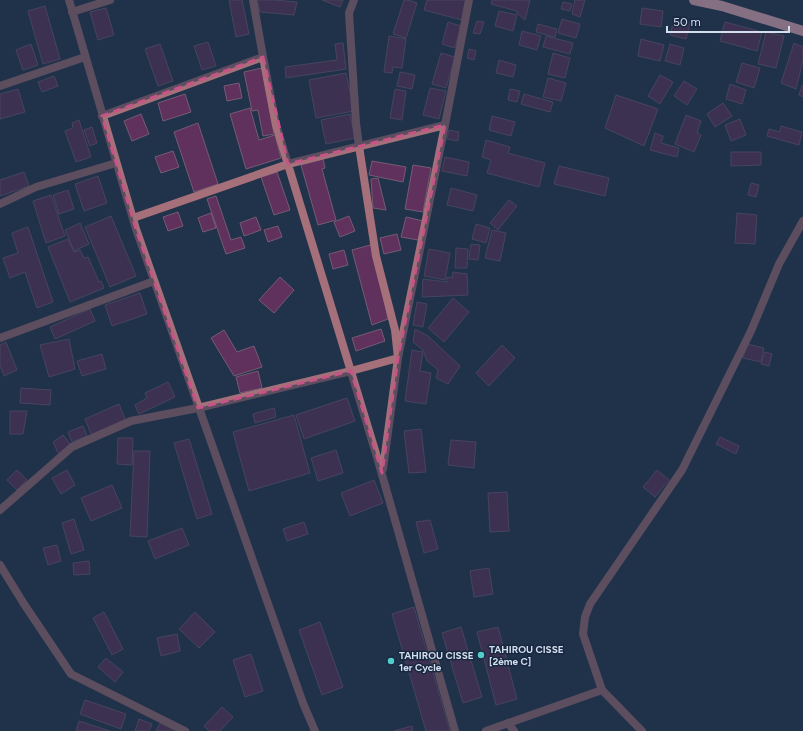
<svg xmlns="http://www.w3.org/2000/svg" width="803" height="731" font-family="Figtree,sans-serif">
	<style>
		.building { fill: #5f315c; stroke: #755b73 }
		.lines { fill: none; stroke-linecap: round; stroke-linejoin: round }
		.street { stroke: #a57079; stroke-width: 8 }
		.primary { stroke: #ffbdc7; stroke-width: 10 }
		.marked { fill: none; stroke: #c75387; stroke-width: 3; stroke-dasharray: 8 5; stroke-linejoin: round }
		.poi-dot { fill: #52cdcc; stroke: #182840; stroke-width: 1.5 }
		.labels { text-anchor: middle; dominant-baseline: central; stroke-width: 3; stroke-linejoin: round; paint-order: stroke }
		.poi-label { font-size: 10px; font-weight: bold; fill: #d3deee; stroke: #182840; text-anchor: start }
	</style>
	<rect width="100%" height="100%" fill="#21324b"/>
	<path class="building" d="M229 0H242L249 34 236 37Z
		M257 0H273L297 2 294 15 260 12Z
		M322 0H343L340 7Z
		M404 0H408L417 3 406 38 393 34Z
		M427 0H467L462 20 424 10Z
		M492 0H530L525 20 517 13V11L491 4Z
		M575 0H585L580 17 572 14Z
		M563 2 572 4 570 11 561 9Z
		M45 6 60 59 43 64 28 11Z
		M106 8 114 35 98 40 90 12Z
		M642 8 663 11 661 27 640 24Z
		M499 11 517 15 513 31 495 26Z
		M562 19 580 24 576 38 558 33Z
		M674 20 690 24 686 39 670 35Z
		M477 21 484 22 480 34 473 33Z
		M448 22 461 26 455 48 442 44Z
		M725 22 762 32 757 51 720 41Z
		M538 24 557 29 555 37 536 32Z
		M522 31 541 36 537 50 519 45Z
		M766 32 784 36 776 68 758 64Z
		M389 36 406 39 402 68 393 67 392 73 384 72Z
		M546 36 573 43 570 54 543 47Z
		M641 39 664 45 660 61 638 56Z
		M208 42 216 66 202 70 194 46Z
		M343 43 346 69 286 78 285 67 337 60 335 44Z
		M794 43 803 47V60L796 89 781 83Z
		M31 44 38 65 23 70 16 50Z
		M160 44 173 81 158 86 145 49Z
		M670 44 684 48 680 65 665 61Z
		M469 49 476 51 474 60 467 58Z
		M441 53 455 57 446 88 432 84Z
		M553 53 570 58 565 78 548 74Z
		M499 60 516 65 513 77 496 73Z
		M742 63 760 68 754 88 736 82Z
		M262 68 274 134 263 136 258 110 252 111 244 72Z
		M400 72 415 75 412 89 397 86Z
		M346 73 354 111 316 118 309 80Z
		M660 75 673 82 660 104 648 96Z
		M54 76 58 86 42 92 38 82Z
		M548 78 566 83 561 101 543 97Z
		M684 81 697 89 687 105 674 96Z
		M239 83 242 98 227 101 224 86Z
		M730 84 746 90 742 104 726 99Z
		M802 85 803 86V97L799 95Z
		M430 88 446 91 439 119 423 115Z
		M18 89 25 112 0 119V94Z
		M395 89 406 91 402 120 390 118Z
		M510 89 520 91 517 102 508 100Z
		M185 94 191 112 163 121 158 103Z
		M524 94 553 102 550 112 521 104Z
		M616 95 658 109 644 146 605 128Z
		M723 103 732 116 715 127 707 114Z
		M250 108 259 140 275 135 281 158 246 169 230 114Z
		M141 114 149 134 132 141 124 121Z
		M350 114 355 138 326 144 321 120Z
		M686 115 701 121 697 133 701 135 694 152 675 144Z
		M492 116 515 122 511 136 489 130Z
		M740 119 746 135 731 141 725 125Z
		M79 120 91 157 76 162 65 131 73 128 72 123Z
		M198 123 218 184 194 192 174 132Z
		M781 126 802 132 799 145 767 136 769 129 780 132Z
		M92 127 97 143 90 146 84 130Z
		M449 130 459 132 458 141 447 139Z
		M655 133 663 136 661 143 679 148 677 157 650 150Z
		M486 140 510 147 508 153 545 163 539 187 487 173 491 160 482 157Z
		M173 151 179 167 161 173 155 157Z
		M731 152H761V165L731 166Z
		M445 157 469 162 467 176 442 171Z
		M323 159 325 168 322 169 336 220 318 225 301 165Z
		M372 161 406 167 403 182 369 175Z
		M413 165 431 168 423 212 405 209Z
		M559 166 609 178 605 196 554 184Z
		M24 172 29 186 0 196V180Z
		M277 172 290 210 274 215 261 177Z
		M98 176 107 203 84 211 75 184Z
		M378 178 386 210 373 208 371 179Z
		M751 183 759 185 756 197 748 195Z
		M451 188 477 195 473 211 447 205Z
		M68 190 74 209 59 214 53 195Z
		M51 195 65 236 46 243 33 201Z
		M216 196 231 240 241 237 245 248 226 254 207 199Z
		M509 200 517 206 498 230 490 223Z
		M178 212 183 226 168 231 163 217Z
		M211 213 216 228 203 232 198 218Z
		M737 213 757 215 755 244 735 243Z
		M111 216 136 276 110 287 85 227Z
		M349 216 355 231 340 237 334 222Z
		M256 217 261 230 244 236 240 223Z
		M406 217 423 221 418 240 401 237Z
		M80 223 89 244 74 251 65 230Z
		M476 224 490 228 486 243 472 239Z
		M278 226 282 237 268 242 264 230Z
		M28 227 53 302 37 308 25 272 10 278 3 258 18 253 12 233Z
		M492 230 506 233 500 261 485 258Z
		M397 234 401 250 384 254 380 238Z
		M68 239 74 252 80 250 84 258 88 257 99 282 101 281 104 288 70 302 48 247Z
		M374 244 388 319 372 325 352 250Z
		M471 244 480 245 478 260 469 259Z
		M456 248 468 249 467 268H455Z
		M429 249 450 253 445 280 424 276Z
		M344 250 348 265 333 269 329 254Z
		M453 272 467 274 468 295 422 297 423 279 447 282V277L452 278Z
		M280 277 294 290 274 313 259 300Z
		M140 293 147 314 112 326 105 305Z
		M453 298 469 312 444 342 428 328Z
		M417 302 427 304 423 327 413 325Z
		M90 309 95 321 55 339 50 327Z
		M381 329 385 341 356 351 352 338Z
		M415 329 428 336 460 366 448 384 436 378 438 370 427 361 423 350 413 342Z
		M224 330 237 352 254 346 262 367 234 376 211 338Z
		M69 339 75 369 49 377 40 345Z
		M6 342 17 370 4 376 0 366V345Z
		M747 344 764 348 761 362 743 358Z
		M502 345 515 358 489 386 476 373Z
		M412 350 423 352 420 371 431 373 426 404 405 401Z
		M765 352 772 354 769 366 761 364Z
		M102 354 106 369 82 376 77 361Z
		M258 371 262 388 240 393 236 377Z
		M168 382 175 397 139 414 135 405 147 398 145 393Z
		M21 388 51 390 50 405 20 403Z
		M347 398 355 421 304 439 296 415Z
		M119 404 126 421 92 436 85 419Z
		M274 408 276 417 255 423 253 414Z
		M10 411H27L23 434H10Z
		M294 415 310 473 249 491 233 432Z
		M83 426 87 436 72 442 68 432Z
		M421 429 426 472 409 473 404 431Z
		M63 435 71 445 59 455 53 442Z
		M720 437 739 446 736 454 716 444Z
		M118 438H133L132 465 117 464Z
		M189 439 212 514 197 519 174 443Z
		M451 440 476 442 474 468 448 465Z
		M336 450 343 473 318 481 311 458Z
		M134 451H150L147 537 130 536Z
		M17 470 27 480 17 490 7 480Z
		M67 470 75 485 61 494 52 478Z
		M657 470 669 480 655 497 643 487Z
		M374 480 383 503 350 516 341 493Z
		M112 485 122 508 91 521 81 498Z
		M507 492 509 531 490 532 488 493Z
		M74 519 84 550 71 554 62 523Z
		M430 520 438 549 424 553 416 522Z
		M304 522 308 534 287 541 283 529Z
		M182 528 189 545 155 559 148 541Z
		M57 545 61 561 48 565 43 548Z
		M89 561 90 574 74 575 73 563Z
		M489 568 493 594 474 597 470 571Z
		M414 607 450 731H426L392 614Z
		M104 612 123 649 112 655 93 618Z
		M195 612 215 632 199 648 179 629Z
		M320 622 343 687 322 695 299 630Z
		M461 627 482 697 463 703 442 633Z
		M498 627 517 699 496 705 477 632Z
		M177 634 180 651 161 656 157 638Z
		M251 654 263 691 245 697 233 660Z
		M106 658 123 672 115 682 98 667Z
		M85 700 126 714 121 729 80 714Z
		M222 707 233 717 220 731H209L204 726Z
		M139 719 152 724 149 731H135Z
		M79 721 110 731H76Z
		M160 723 177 731H156Z
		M412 726 413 731H394Z"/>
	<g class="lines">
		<path class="street" d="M69 0 136 229 303 703 315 731
			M253 0 263 57 276 125 377 457 455 731
			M72 12 110 0
			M0 86 85 57
			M102 116 263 57
			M0 204 36 187 116 163
			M133 218 288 164 445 125
			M0 338 154 281
			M383 469 398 358 445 125 469 0
			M0 510 72 447 131 421 198 408 351 371 398 358 395 330 376 256 359 146 356 123 349 13 354 0
			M0 565 24 604 71 674 185 731
			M508 723 514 731
			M486 731 602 690
			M642 731 602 690 583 634 585 617 590 604 682 470 751 331 779 264 803 221"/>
		<path class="primary" d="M694 0 722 6 803 31"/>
	</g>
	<path d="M0 0H803V731H0ZM263 57 288 164 445 125 398 358 382 473 351 371 198 408 136 229 102 116Z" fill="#21324b" fill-opacity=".55" fill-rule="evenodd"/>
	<path class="marked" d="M263 57 288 164 445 125 398 358 382 473 351 371 198 408 136 229 102 116Z"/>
	<g class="poi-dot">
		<circle cx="481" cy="655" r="4"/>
		<circle cx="391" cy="661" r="4"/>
	</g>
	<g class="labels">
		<g class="poi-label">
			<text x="489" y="649">TAHIROU CISSE<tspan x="489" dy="12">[2ème C]</tspan></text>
			<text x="399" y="655">TAHIROU CISSE<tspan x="399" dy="12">1er Cycle</tspan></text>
		</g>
	</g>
	<path d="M667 26v6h122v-6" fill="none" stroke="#d3deee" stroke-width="2"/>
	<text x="673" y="26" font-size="12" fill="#d3deee" stroke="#182840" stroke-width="3" paint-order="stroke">50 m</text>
</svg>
